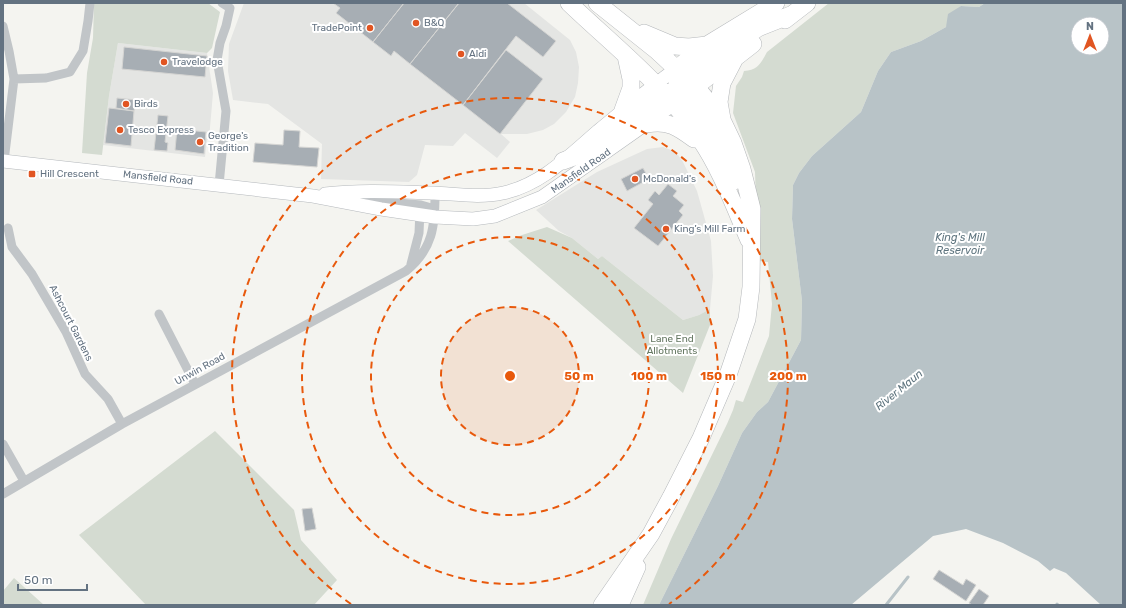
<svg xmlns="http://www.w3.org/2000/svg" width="1126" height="608" font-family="Rubik,sans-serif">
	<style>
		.built { fill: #e4e5e3 }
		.green { fill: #d4dbd1 }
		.water { fill: #b8c3c7; fill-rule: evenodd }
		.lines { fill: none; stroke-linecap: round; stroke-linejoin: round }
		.stream { stroke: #b8c3c7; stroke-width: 3 }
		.building { fill: #a7aeb4; stroke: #d5d5d3 }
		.secondary-casing { stroke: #b4b8bc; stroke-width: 14 }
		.highway-casing { stroke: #b4b7ba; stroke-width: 18 }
		.street { stroke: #c1c5c8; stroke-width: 9 }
		.secondary { stroke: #fff; stroke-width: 13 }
		.highway { stroke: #fff; stroke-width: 17 }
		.ring { fill: none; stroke: #e8590c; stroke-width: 2; stroke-dasharray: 7 5 }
		.poi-dot { fill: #e15522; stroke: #fff; stroke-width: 1.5 }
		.labels { text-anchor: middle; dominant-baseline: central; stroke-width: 4; stroke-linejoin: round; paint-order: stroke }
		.poi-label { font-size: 10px; fill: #637281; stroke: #fff; text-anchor: start }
		.street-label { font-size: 10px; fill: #637281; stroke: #fff }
		.park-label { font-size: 10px; fill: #657862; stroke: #fff }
		.water-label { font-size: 11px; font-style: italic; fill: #5f757f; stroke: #fff }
		.centre { fill: #e8590c; stroke: #fff; stroke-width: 2 }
		.ring-label { font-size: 12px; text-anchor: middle; font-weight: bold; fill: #e8590c; stroke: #fff; stroke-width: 4; stroke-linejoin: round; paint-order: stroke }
	</style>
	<rect width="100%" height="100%" fill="#f4f4f0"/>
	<path class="built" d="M244 3H524L570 40 576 52 579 67 578 83 575 97 566 112 554 124 543 130 527 134H501L510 142 497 158 465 133 453 146 425 145 417 175 409 182 321 179 322 144 268 104 233 100 228 71 229 44Z
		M118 43 207 53 213 93 209 139 207 140 205 157 103 145 109 96Z
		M663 147 671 150 678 155 683 162 697 191 711 241 713 276 710 309 699 315 683 320 602 256 598 259 572 238 559 231 536 210 597 172 647 149Z"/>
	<path class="green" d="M94 3H208L220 12 212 48 207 53 118 43 109 96 102 155 82 153 87 73 93 38Z
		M829 3H850L852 4 854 3H985L979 7 961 6 946 27 921 41 891 52 878 71 861 112 812 156 799 173 793 185 792 219 802 301 801 340 768 402 757 412 742 433 718 486 659 605H643L671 539 727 424 733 410 736 400 743 402 769 336 772 304 768 262 758 261 755 172 733 113 736 86 742 77 744 71C758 70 761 63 767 52Z
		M547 227 572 238 598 259 602 256 683 320 699 315 710 309V325L683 393 508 241 522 235Z
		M215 431 294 510 301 540 337 580 314 605H146L79 535Z
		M14 578 44 605H3V591Z"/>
	<path class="water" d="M985 3H1123V605H1101L1066 573 1054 568 1050 571 1038 561 1003 543 966 529 933 536 851 605H659L718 486 742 433 757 412 768 402 801 340 802 301 792 219 793 185 799 173 812 156 861 112 878 71 891 52 921 41 946 27 948 14 961 6 979 7ZM1078 24H1102V48H1078Z"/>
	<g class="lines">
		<path class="stream" d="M1057 604 1058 605
			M886 605 908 577"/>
	</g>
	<path class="building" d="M333 3H404L373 42 336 13 340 8Z
		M404 3H459L410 64 394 51 391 56 373 42Z
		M459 3H507L556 41 543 57 516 36 463 105 410 64Z
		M124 47 207 56 205 77 122 69Z
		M506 50 543 79 500 134 463 105Z
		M117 98 136 100 134 111 116 108Z
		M109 108 134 111 131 146 105 143Z
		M158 115 168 116 165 142 168 143 167 151 154 150Z
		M177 129 206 132 204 154 175 150Z
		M284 130 300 131 299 147 319 148 317 167 253 162 255 143 283 145Z
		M643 168 649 179 627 191 621 179Z
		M668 184 677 191 673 196 684 205 679 211 683 215 658 246 634 228 653 204 648 200 655 191 659 195Z
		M312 508 316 529 305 531 302 509Z
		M939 570 963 585 966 579 976 585 966 601 933 579Z
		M979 589 989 596 983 605H972L969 603Z"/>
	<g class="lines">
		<g class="secondary-casing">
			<path id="secondary" d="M3 161 313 196 381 209 435 217 473 219 495 216 542 197 697 88 733 60
				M325 194C361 190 397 192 434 193 457 194 480 198 503 193 541 185 569 156 598 131 624 110 649 88 676 69"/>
		</g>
		<g class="highway-casing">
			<path id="highway" d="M569 3C614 46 666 86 700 139 721 170 734 206 749 240
				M597 3 656 50 697 88 714 109 722 120 733 143 742 169 752 209 751 287 747 319 728 375 701 438 671 497 651 534 602 605
				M785 20 807 3
				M644 33 675 46 689 47 707 45
				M676 69 707 45 776 3
				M676 70 679 82 682 90C701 120 724 146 734 181
				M677 82 687 78 758 28 793 14
				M623 110 631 88V79L626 56
				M722 119 719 102 722 83 735 58 753 44
				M647 124C668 120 678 127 694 139
				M563 161 593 150 665 93 675 91
				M620 605 637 567"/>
		</g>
		<path class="street" d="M3 26 9 51 14 79 4 161
			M14 79 46 78 70 72 83 51 88 21 90 3
			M219 185 226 111 217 60 220 43 226 26 230 8 222 3
			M366 195 398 203 421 205 428 207 432 211 435 217
			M8 228 12 247 32 274 66 332 85 374 108 399 122 424
			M411 264 419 233 420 210
			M159 314 195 384
			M3 444 24 481
			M3 494 122 424 406 271C433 249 435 226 435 194"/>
		<use href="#secondary" class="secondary"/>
		<use href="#highway" class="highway"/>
	</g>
	<circle cx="510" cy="376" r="69" fill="#e8590c" fill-opacity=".12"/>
	<g class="ring">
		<circle cx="510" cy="376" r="69"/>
		<circle cx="510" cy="376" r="139"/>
		<circle cx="510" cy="376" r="208"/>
		<path d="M351 604A278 278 0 1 1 669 604"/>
	</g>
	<g class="poi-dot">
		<circle cx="416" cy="23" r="4"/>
		<circle cx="370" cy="28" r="4"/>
		<circle cx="461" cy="54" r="4"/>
		<circle cx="164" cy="62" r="4"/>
		<circle cx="126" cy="104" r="4"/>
		<circle cx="120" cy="130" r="4"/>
		<circle cx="200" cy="142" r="4"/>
		<rect x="28" y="170" width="8" height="8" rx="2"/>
		<circle cx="635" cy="179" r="4"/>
		<circle cx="666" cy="229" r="4"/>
	</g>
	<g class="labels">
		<g class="poi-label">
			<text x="424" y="23">B&amp;Q</text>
			<text x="362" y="28" text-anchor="end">TradePoint</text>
			<text x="469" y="54">Aldi</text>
			<text x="172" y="62">Travelodge</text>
			<text x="134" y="104">Birds</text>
			<text x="128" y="130">Tesco Express</text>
			<text x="208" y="136">George's<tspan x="208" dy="12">Tradition</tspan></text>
			<text x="40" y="174">Hill Crescent</text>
			<text x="643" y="179">McDonald's</text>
			<text x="674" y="229">King's Mill Farm</text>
		</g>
		<g class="street-label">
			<text transform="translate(581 171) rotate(-35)">Mansfield Road</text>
			<text transform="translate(158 178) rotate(6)">Mansfield Road</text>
			<text transform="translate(71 323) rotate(63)">Ashcourt Gardens</text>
			<text transform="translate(200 369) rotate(-29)">Unwin Road</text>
		</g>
		<g class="park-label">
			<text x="672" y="339">Lane End<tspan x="672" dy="12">Allotments</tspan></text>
		</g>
		<g class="water-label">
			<text x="960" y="237">King's Mill<tspan x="960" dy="13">Reservoir</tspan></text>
			<text transform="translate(899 390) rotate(-39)">River Maun</text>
		</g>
	</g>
	<circle cx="510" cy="376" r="6" class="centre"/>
	<g class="ring-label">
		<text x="579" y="380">50 m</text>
		<text x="649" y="380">100 m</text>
		<text x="718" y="380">150 m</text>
		<text x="788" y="380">200 m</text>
	</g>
	<rect width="1126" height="608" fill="none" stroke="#637281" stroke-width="8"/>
	<g transform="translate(1090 36)"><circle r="19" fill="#ffffff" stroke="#c1c7cd"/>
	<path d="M0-3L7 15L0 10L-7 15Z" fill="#e15522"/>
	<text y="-6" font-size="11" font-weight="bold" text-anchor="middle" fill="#637281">N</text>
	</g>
	<path d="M18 584v6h69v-6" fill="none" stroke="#637281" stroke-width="2"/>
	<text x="24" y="584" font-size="12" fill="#637281" stroke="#ffffff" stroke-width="3" paint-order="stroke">50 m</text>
</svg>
